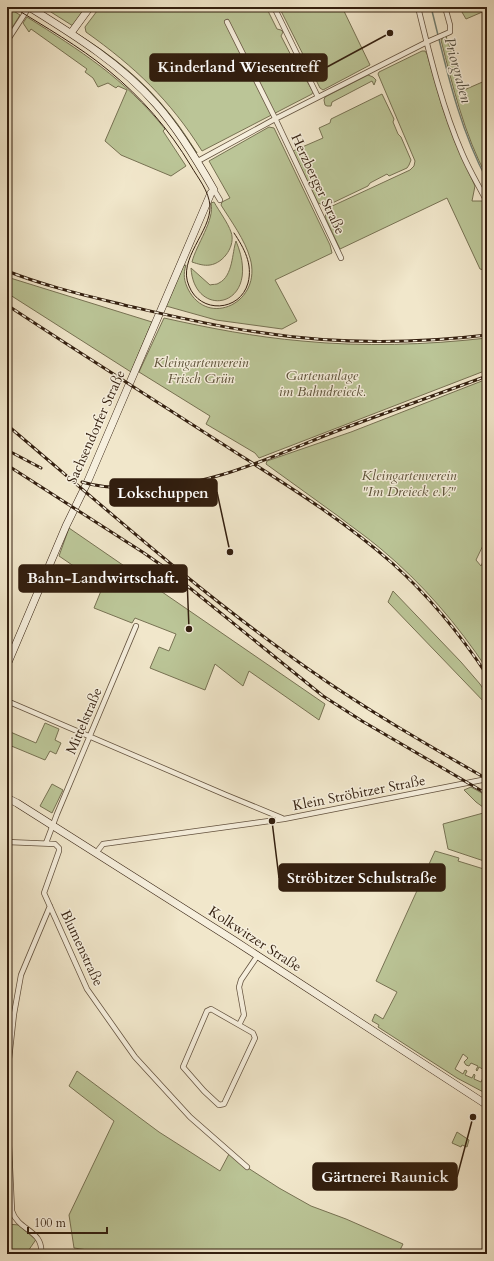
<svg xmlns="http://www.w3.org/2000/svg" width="494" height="1261" font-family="Cardo,serif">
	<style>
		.green { fill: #bbc597; stroke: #777253 }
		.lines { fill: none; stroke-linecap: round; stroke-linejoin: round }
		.stream { stroke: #718074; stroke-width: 1.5 }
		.street-casing { stroke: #62513e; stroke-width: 6 }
		.secondary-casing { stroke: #331f0f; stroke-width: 8 }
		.street { stroke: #f6efdd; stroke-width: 4.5 }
		.secondary { stroke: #f6efdd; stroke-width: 7 }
		.tram { stroke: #331f0f; stroke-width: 1 }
		.rail-casing { stroke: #331f0f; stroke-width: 3 }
		.rail { stroke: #f6efdd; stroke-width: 1.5; stroke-dasharray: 4.5; stroke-linecap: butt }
		.labels { text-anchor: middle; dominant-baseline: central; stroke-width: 3; stroke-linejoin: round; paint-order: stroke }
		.street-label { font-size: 14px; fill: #331f0f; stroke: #f6efdd }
		.park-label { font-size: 14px; font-style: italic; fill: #5c5138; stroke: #f6efdd }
		.water-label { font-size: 15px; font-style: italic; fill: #524f41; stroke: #f6efdd }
		.leader { fill: none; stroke: #331f0f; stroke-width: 1.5 }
		.callout-dot { fill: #331f0f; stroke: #f6efdd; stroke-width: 1.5 }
		.callout { fill: #331f0f; stroke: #331f0f; stroke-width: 1.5 }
		.callout-label { font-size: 15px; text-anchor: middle; font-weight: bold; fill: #fff }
	</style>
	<rect width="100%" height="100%" fill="#f1e7cb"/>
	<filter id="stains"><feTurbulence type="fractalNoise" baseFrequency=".005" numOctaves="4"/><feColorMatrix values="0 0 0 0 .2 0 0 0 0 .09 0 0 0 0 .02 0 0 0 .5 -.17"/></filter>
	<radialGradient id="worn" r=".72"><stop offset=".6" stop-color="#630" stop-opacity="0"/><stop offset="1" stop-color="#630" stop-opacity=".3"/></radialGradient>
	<path class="green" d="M7 7 20 15 12 28 7 25Z
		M43 7H87L73 26Z
		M100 7H266L277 29 281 30 283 32 281 36 297 67H299L313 92 312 94 202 151C170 100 135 67 86 32L85 27Z
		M279 7H342L370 65 323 90 320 88Z
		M459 7H487V10L466 19Z
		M27 17C81 51 124 78 165 129L163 131 186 166 171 176 121 155 105 141 127 90 118 86 116 88 108 83 98 87 93 78 85 72 87 69 31 29 29 32 23 23Z
		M79 35C113 56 144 81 169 113 179 125 188 139 197 153L168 113Z
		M446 36 464 90 487 80V177C464 134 453 87 441 40Z
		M422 51H425L427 54 442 106 455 142 475 186 472 201H483L487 209V262L484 270 480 269 447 198 340 249 325 217 328 208 410 170 414 166 415 161 378 74 379 72Z
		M368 75 373 77 376 80 374 85 372 81 332 102 331 106H327L325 105 324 100 325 97Z
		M382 94 394 119 393 122 398 134 401 137 411 160 409 165 407 168 389 176 387 174 370 183 368 186 326 206 318 203 293 151 323 138 319 128 330 123 331 119Z
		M269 127 274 128 330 245 332 253 275 280 297 321 282 329 216 320 166 306 183 266 186 265C183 274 184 281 188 289 208 329 263 302 250 258 245 240 231 221 221 205L222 202 230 198 209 161Z
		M214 202C219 211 228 223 231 232 236 245 224 263 210 265 204 266 198 264 192 262 196 245 215 220 211 203Z
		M236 241C264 308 194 321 191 268L210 285C212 284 217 285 219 283 233 276 232 253 236 241Z
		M7 277 152 322 131 372 7 293Z
		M164 318C209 328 255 337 302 341 363 347 426 345 487 338V370L259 458 255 453 206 424 210 416 139 372Z
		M487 379V537L476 560 481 566 487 553V669C458 625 422 583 381 549 367 537 352 527 338 516 314 499 290 481 266 464L267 461 351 432Z
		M69 528 325 704 319 720 249 671 243 686 215 664 205 690 150 668 159 647 169 651 176 634 135 618 132 623 94 608 103 586 59 556Z
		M393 591 461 662 480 684 487 695V705L388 602Z
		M45 723 59 729 55 740 61 743 56 754 50 751 45 760 9 745 10 742 7 741 8 731 36 743Z
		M52 784 63 790 52 813 40 806Z
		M471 787 487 796V810L476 802 464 790Z
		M487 812V862L448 849 443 824Z
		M435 851 459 858 458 861 487 870V1074L486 1075 485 1074 486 1071 479 1067 477 1071 476 1070 478 1066 471 1063 469 1066 466 1065 464 1062 468 1058 463 1054 455 1069 463 1074 465 1070 467 1071 465 1075 472 1078 474 1074 475 1075 474 1079 481 1082 483 1078 484 1079 482 1082 487 1085V1094L457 1078 378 1027 379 1025 372 1021 375 1014 383 1019 397 992 376 981Z
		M77 1071 159 1132 220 1171 229 1154 248 1168 279 1188 311 1206 346 1219 403 1244 398 1254H116L74 1248 69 1215 114 1121 69 1086Z
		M457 1132 469 1140 467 1147 462 1145 461 1147 452 1143Z
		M7 1224 19 1225 37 1238 26 1254H7Z"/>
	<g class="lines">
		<path class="stream" d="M431 7C446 66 458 126 487 180"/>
		<g class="street-casing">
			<path id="street" d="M274 7 318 97
				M418 7C430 56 442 107 462 153 469 170 479 186 487 202
				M227 22 274 116 341 258
				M7 41 29 7
				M198 161 275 119 427 42 450 32V25L445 7
				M214 190 220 200
				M7 701 226 795 282 818
				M7 842 55 844 59 848V851L44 893 87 989 135 1057 190 1117 247 1167
				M46 843 57 814 136 626
				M96 853 103 844 284 819 487 779
				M239 1025 211 1009 207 1011 183 1067 204 1091 219 1105 224 1104 255 1038 253 1033 239 1025 244 1015 239 987 241 980 258 955
				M41 1254C44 1230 18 1231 12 1211L8 1124 9 1059 14 1014 21 975 50 906"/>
		</g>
		<g class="secondary-casing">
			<path id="secondary" d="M71 33 90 7
				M7 665 66 526 87 483 211 193 214 190C197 160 179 130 156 104 120 63 74 35 29 7
				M7 798 17 803 235 941 487 1105"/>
		</g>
		<use href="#street" class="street"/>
		<use href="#secondary" class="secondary"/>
		<path class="tram" d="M13 7C45 27 79 46 108 70 141 97 169 129 191 166 198 178 209 191 210 206 211 232 177 259 189 286 200 314 240 312 248 283 253 264 244 248 234 233"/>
		<g class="rail-casing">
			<path id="rail" d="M7 271C45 286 84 295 124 305 168 315 212 326 257 332 333 344 411 344 487 335
				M7 305C78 352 150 397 221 443 280 481 340 517 392 563 429 596 460 634 487 675
				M7 425C105 508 201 594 307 668 365 709 426 744 487 779
				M7 450 41 468
				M7 465 144 553 164 567 323 696 362 721 487 794
				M82 482C98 487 116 488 133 488 207 490 274 455 342 429 390 411 439 394 487 376"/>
		</g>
		<use href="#rail" class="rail"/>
	</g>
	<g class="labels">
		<g class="street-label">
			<text transform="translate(318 184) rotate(65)">Herzberger Straße</text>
			<text transform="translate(96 427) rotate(-66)">Sachsendorfer Straße</text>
			<text transform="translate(84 721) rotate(-67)">Mittelstraße</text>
			<text transform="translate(359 793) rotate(-11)">Klein Ströbitzer Straße</text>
			<text transform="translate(255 939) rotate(33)">Kolkwitzer Straße</text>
			<text transform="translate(82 948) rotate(65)">Blumenstraße</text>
		</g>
		<g class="park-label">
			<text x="201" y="362">Kleingartenverein<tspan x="201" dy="16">Frisch Grün</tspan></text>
			<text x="322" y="375">Gartenanlage<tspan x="322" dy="16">im Bahndreieck.</tspan></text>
			<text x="409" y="475">Kleingartenverein<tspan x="409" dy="16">"Im Dreieck e.V."</tspan></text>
		</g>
		<g class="water-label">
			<text transform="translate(458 70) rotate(75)">Priorgraben</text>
		</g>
	</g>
	<path class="leader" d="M390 33L327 67M230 552L217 492M189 629L187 578M272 821L279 878M473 1117L457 1177"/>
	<g class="callout-dot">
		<circle cx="390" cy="33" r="4"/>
		<circle cx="230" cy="552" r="4"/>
		<circle cx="189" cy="629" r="4"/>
		<circle cx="272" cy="821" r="4"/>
		<circle cx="473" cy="1117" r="4"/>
	</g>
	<g class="callout">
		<rect x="150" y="54" width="177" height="27" rx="4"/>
		<rect x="110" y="479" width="107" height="27" rx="4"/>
		<rect x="19" y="565" width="168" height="27" rx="4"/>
		<rect x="279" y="864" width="166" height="27" rx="4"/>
		<rect x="313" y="1163" width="144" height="27" rx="4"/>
	</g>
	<g class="callout-label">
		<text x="238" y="72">Kinderland Wiesentreff</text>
		<text x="163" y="498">Lokschuppen</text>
		<text x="103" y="583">Bahn-Landwirtschaft.</text>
		<text x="362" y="883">Ströbitzer Schulstraße</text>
		<text x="385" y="1182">Gärtnerei Raunick</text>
	</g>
	<rect width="494" height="1261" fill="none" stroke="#f1e7cb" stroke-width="24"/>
	<rect x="8" y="8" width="478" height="1245" fill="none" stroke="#331f0f" stroke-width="2"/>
	<rect x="12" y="12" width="470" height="1237" fill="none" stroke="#331f0f"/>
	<path d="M28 1227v6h79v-6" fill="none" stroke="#331f0f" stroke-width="2"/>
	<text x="34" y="1227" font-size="12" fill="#331f0f" stroke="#f6efdd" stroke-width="3" paint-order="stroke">100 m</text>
	<rect width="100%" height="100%" filter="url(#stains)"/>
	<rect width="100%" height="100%" fill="url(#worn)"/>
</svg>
